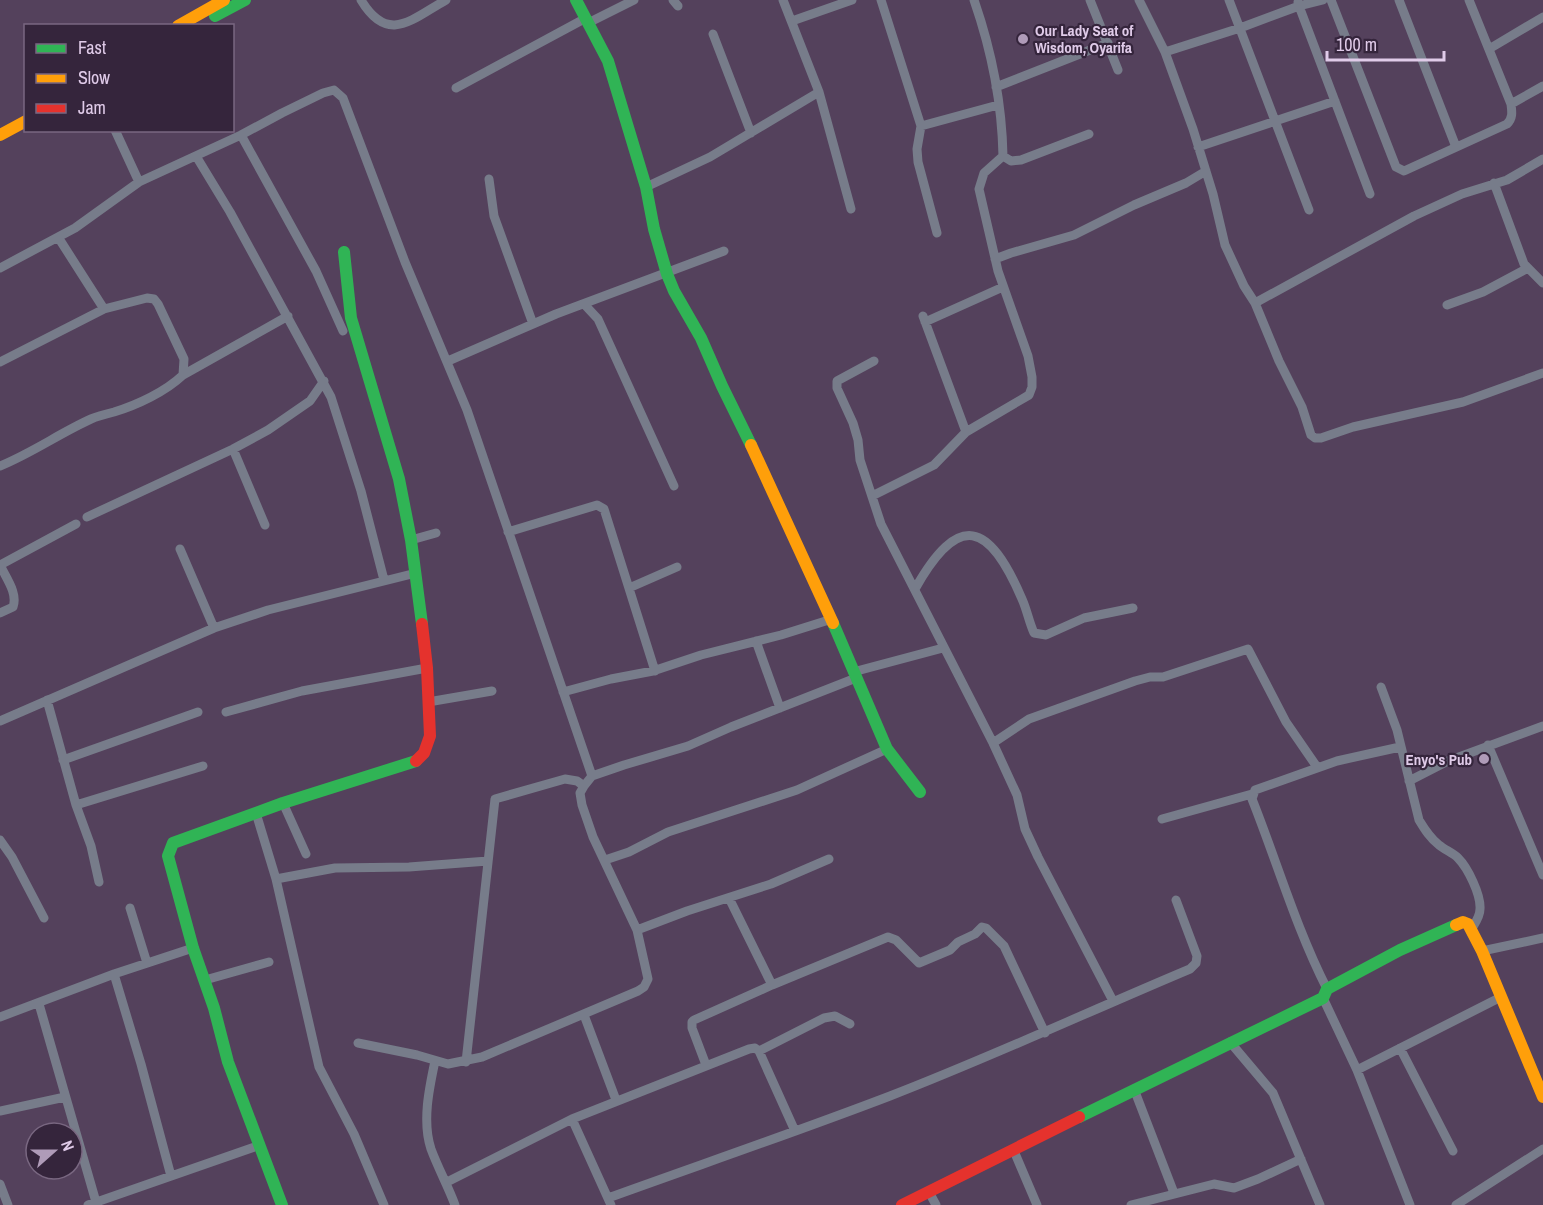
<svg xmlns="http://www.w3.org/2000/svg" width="1543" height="1205" font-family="'Archivo Narrow',sans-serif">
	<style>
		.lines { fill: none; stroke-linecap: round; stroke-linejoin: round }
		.street { stroke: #777c8a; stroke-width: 9 }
		.fast { stroke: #30b455; stroke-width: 12 }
		.slow { stroke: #ff9f0a; stroke-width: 12 }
		.jam { stroke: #e5322d; stroke-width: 12 }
		.poi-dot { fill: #af9bb8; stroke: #35253c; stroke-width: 2 }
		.labels { text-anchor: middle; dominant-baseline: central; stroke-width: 4.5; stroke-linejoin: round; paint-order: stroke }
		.poi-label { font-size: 15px; font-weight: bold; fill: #e0cbe9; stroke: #35253c; text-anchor: start }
	</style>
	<rect width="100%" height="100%" fill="#54415c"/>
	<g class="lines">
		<path class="street" d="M361 0C388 45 412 19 446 0
			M673 0 678 6
			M783 0 819 92 851 209
			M881 0 921 126 917 149 918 162 937 233
			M1090 0 1118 70
			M1139 0 1165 52 1193 129 1213 194 1225 245 1244 286 1255 303 1279 361 1302 407 1311 435 1315 438H1321L1353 427 1463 402 1543 373
			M1229 0 1309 210
			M1331 0 1396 167 1404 171 1507 124C1513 118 1512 112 1511 104L1469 0
			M1399 0 1456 147
			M1298 2 1299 6 1323 0
			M792 21 852 0
			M588 23 634 0
			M713 34 751 133
			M1489 49 1543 17
			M1165 52 1240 28 1299 6 1370 194
			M996 87 1108 43
			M456 88 586 18
			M1511 104 1543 86
			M921 126 998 105
			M115 130 139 182
			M241 135 316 271 343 331
			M1198 147 1335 101
			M196 156 230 212 331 397 361 491 384 580
			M1003 156 1011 161 1021 160 1089 134
			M489 179 494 216 533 324
			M1494 183 1524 264 1543 283
			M646 187 710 157 819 92
			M58 237 104 309
			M995 259 1011 253 1074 235 1134 205 1186 183 1206 171
			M0 268 75 228 139 182 241 135 282 113 323 93 334 90 343 98 405 262 467 410 592 776
			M1255 303 1414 216 1462 194 1507 180 1543 159
			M584 304 598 319 674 486
			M1447 305 1483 292 1528 268
			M923 316 966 432
			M925 322 1003 287
			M448 361 556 314 724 251
			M874 361 837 381V388L853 423 858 440 860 460 881 524 993 743 1017 795 1025 829 1038 857 1113 1001
			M0 362 104 309 147 298 154 299 158 304 184 359 183 375C165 392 137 405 114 412 106 414 98 416 91 419 60 433 32 453 0 466
			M183 375 288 316
			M233 449 265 525
			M872 496 934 465 966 432 1029 395 1032 387V377L1028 356 998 271 979 189 984 173 1003 156C1002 105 991 49 974 0
			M87 517 233 449 268 430 310 401 324 381
			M508 532 597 505 604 509 655 671
			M411 540 436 533
			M180 549 214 628
			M629 588 677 567
			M915 589C959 511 989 522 1022 599 1027 610 1029 622 1034 633L1046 635 1084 618 1133 608
			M0 613 13 607C18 593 6 578 0 565L76 524
			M756 641 780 708
			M853 672 943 648
			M1381 687 1397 730 1419 820C1425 830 1430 838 1439 845 1445 850 1453 853 1458 858 1468 868 1481 895 1480 909 1480 917 1475 923 1471 930
			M563 692 611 679 653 671 701 655 781 635 832 619
			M47 700 76 805 91 846 99 882
			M428 702 492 691
			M226 712 302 691 427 668
			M0 721 214 628 268 610 416 573
			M993 743 1029 719 1135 681 1150 677H1163L1248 649 1286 722 1317 767
			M1488 745 1543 875
			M63 760 198 712
			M1409 781 1448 761 1543 726
			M283 803 306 854
			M76 805 203 766
			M256 813 276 879 319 1067 354 1134 384 1205
			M1162 819 1252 794
			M0 840 12 857 44 918
			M605 860 629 852 668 832 797 790 887 749
			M276 879 335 868 409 867 488 861
			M729 898 772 985
			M130 908 147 963
			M637 930 687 911 771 884 829 859
			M1482 951 1543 938
			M114 974 141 1064 171 1176
			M205 980 269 962
			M1327 989C1296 928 1277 862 1252 799L1255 790 1337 761 1400 747
			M1323 998 1357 1070 1410 1205
			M39 1004 96 1202
			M584 1015 616 1100
			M0 1017 114 974 193 948
			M1230 1042 1273 1093 1320 1205
			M358 1043 417 1055 448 1064 482 1057 638 991 644 987 648 979 637 930 593 837 582 805 580 793 584 786 592 776 624 765 688 746 731 727 856 678
			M1400 1048 1453 1151
			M759 1051 824 1018 835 1016 850 1024
			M435 1061C429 1089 422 1122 431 1149 438 1168 448 1186 455 1205
			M466 1062 495 799 565 779 577 781 584 786
			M706 1065 692 1028V1022L694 1020 772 985 888 937 896 940 919 963 950 950 958 942 975 934 982 927 986 928 1004 946 1045 1033
			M1357 1070 1501 997
			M1134 1089 1174 1193
			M0 1111 65 1097
			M572 1119 611 1205
			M1014 1151 1037 1205
			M447 1182 572 1119 749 1049 755 1048 759 1051 795 1131
			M0 1184 8 1205
			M929 1192 936 1205
			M608 1198C702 1164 796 1132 890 1096 991 1057 1090 1011 1190 969L1196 963 1197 956 1176 900
			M88 1205 260 1145
			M1131 1205 1214 1184 1234 1188 1258 1179 1301 1159
			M1456 1205 1543 1149"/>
		<path class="fast" d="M576 0 608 61 646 187 654 229 667 274 674 291 701 338 722 386 751 445
			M215 16 245 0
			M344 252 351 318 399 479 411 540 422 624
			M833 623 887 749 920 792
			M1079 1117 1323 998 1327 989 1400 950 1456 925
			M282 1205 228 1062 214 1008 193 948 168 856 173 843 283 803 416 761"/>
		<path class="slow" d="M178 26 224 0
			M0 135 26 121
			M751 445 833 623
			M1456 925 1463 922 1468 924 1482 951 1543 1097"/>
		<path class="jam" d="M416 761 424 753 430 736 427 668 422 624
			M902 1205 1079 1117"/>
	</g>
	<g class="poi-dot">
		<circle cx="1023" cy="39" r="6"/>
		<circle cx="1484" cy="759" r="6"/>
	</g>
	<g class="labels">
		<g class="poi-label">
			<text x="1035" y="30">Our Lady Seat of<tspan x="1035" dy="17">Wisdom, Oyarifa</tspan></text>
			<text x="1472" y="759" text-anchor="end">Enyo's Pub</text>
		</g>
	</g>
	<rect x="24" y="24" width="210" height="108" fill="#35253c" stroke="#796781" stroke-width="1.5"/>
	<rect x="36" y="44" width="30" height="9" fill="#30b455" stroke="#796781" stroke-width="1.5"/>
	<text x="78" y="54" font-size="18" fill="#e0cbe9">Fast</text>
	<rect x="36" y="74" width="30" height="9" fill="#ff9f0a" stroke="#796781" stroke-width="1.5"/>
	<text x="78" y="84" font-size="18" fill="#e0cbe9">Slow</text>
	<rect x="36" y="104" width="30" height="9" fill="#e5322d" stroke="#796781" stroke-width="1.5"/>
	<text x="78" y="114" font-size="18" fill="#e0cbe9">Jam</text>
	<g transform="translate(54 1151) rotate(69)"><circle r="28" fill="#35253c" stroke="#796781" stroke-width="1.5"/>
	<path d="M0-4.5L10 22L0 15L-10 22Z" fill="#af9bb8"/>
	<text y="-9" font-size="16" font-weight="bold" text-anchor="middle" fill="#e0cbe9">N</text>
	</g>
	<path d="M1327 51v9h117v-9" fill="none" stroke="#e0cbe9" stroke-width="3"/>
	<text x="1336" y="51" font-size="18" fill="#e0cbe9" stroke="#35253c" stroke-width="4.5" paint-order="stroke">100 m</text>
</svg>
